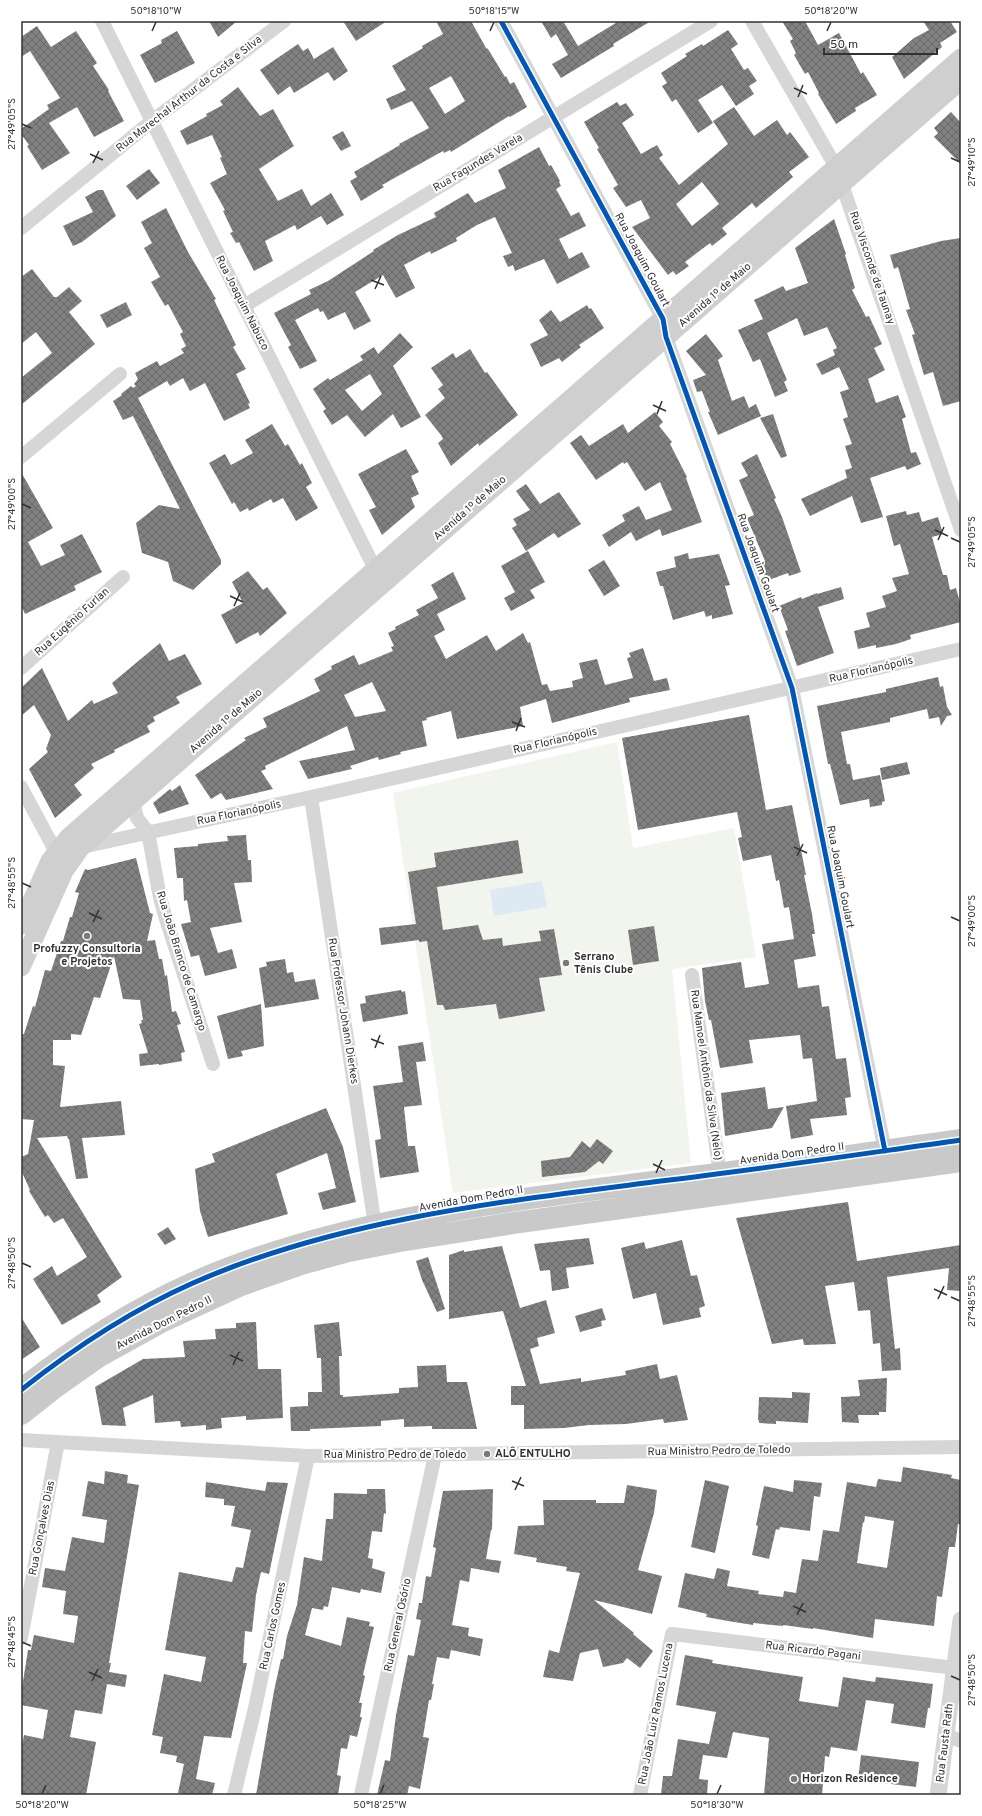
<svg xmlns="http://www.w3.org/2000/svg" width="982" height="1816" font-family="Overpass,sans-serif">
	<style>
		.green { fill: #f1f5ed }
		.water { fill: #ddeaf3 }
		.building { fill: url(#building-cross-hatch); fill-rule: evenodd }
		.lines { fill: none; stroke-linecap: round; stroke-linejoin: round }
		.minor { stroke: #d6d6d6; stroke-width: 14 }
		.tertiary { stroke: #d6d6d6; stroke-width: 17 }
		.secondary { stroke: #cfcfcf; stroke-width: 19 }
		.primary { stroke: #c9c9c9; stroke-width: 22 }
		.cycleway-casing { stroke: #fff; stroke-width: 8 }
		.cycleway { stroke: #0057b8; stroke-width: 5 }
		.ticks { fill: none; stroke: #323232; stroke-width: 1.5 }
		.poi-dot { fill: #7a7a7a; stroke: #fff; stroke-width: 1.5 }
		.labels { text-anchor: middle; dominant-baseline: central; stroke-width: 4; stroke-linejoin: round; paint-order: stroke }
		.street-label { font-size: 11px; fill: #323232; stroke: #fff }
		.poi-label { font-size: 11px; font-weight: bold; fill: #323232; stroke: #fff; text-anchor: start }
		.neatline { fill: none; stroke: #323232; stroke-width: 1.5 }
		.ticks-label { font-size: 10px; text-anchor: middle; fill: #323232 }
	</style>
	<defs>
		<pattern id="building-cross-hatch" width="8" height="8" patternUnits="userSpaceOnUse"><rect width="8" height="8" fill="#808080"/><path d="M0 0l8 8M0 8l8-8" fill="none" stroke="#696969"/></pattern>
	</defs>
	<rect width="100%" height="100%" fill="#fff"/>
	<path class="green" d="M617 742 633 848 734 828 756 957 672 969 691 1163 453 1193 393 793Z"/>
	<path class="water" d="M542 881 547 907 494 916 490 890Z"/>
	<path class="building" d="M209 21H237L218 37Z
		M343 21H387L356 41Z
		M436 21H471L486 48 488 49 505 77 506 76 510 84 514 82 527 107 510 117 509 116 451 152 450 150 444 153 443 151 407 171 382 185 384 187 361 201 350 181 357 177 354 172 400 145 399 144 429 128 412 101 391 110 386 99 406 90 392 66 423 48 422 46 443 34ZM451 76 465 101 445 114 429 88Z
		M541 21H563L578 46 619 21H651L613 44 614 46 561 78 552 64 568 55 556 34 551 38Z
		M782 21H805L818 45 839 33 861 74 863 72 877 95 855 108 856 111 836 124 818 94 819 93 808 72 805 74 794 55 796 53 790 41 793 39Z
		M923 21H950L957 32 940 43 942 47 904 79 892 57 914 38 929 30Z
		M37 26 51 47 76 31 97 63 93 66 109 90 108 91 124 121 94 137 77 107 49 123 70 153 42 170 27 146 29 145 21 134V129L49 109 47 105 60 98 30 51 21 57V37Z
		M728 30 738 44 731 49 744 70 748 68 757 81 749 86 754 94 736 106 722 85 698 100 713 123 698 133 676 99 672 102 662 86 667 83 661 73 687 56 685 54 702 44 703 46Z
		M177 31 195 63 155 83 140 55 162 43 161 40Z
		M298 44 303 51 308 48 314 59 333 47 348 71 334 81 328 72 294 93 290 86 278 95 260 70Z
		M238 87 260 116 273 109 294 146 259 169 278 201 302 189 311 206 331 193 344 215 327 225 321 216 297 230 295 225 265 241 273 261 254 271 239 242 236 243 230 233 233 232 223 211 225 210 210 183 227 174 220 158 222 157 212 135 187 145 180 131 207 116 206 114 223 105 220 101Z
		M617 102 620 106 626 103 634 115 622 123 641 154 657 145 663 155 659 158 679 185 728 144 713 121 734 107 754 136 777 120 787 135 790 132 809 157 789 172 793 177 756 208 752 203 722 228 727 234 712 246 710 243 685 262 689 266 676 275 673 271 668 275 632 227 650 218 641 200 626 207 613 188 618 185 597 149 599 148 584 122ZM702 182 719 204 692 226 676 204Z
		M951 112 961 123V164L934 137 938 133 934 128Z
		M343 131 351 146 341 151 332 137Z
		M539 147 549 166 551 165 560 181 559 182 561 186 556 189 571 216 579 212 586 226 559 239 569 259 582 252 590 267 557 284 544 259 515 271 513 265 508 267 503 256 512 253 495 217 477 225 456 238 457 241 431 254 430 251 404 265 415 288 396 298 383 275 355 292 371 321 354 330 345 312 328 320 323 311 320 312 318 308 295 320 317 361 300 369 288 347 291 345 274 313 311 294 309 290 328 281 374 251 373 250 398 235 436 217 434 213 468 193 475 203 506 188 498 170Z
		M149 169 160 183 137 200 126 186Z
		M98 190H103L116 216 82 242 73 246 63 226 93 212 85 197Z
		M166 208 188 252 216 299 214 300 236 345 233 347 246 369 236 374 250 403 248 404 250 408 224 421 205 383 190 391 183 378 170 386 167 381 138 398 221 560V564L193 590 173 581 168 562 142 553 136 523 159 505 180 509 133 416 123 420 113 401 122 395 121 394 131 386 133 388 136 386 134 384 138 379 135 373 157 361 160 366 184 353 181 349 186 346 180 334 183 332 168 304 165 306 151 282 160 277 144 248 152 243 141 222Z
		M834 219 846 254 845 255 855 288 852 290 866 317 869 316 882 344 874 348 885 370 868 379 876 403 898 395 906 417 902 419 911 453 916 452 921 464 907 470 905 466 870 478 883 517 861 523 852 496 810 516 801 499 847 478 845 470 852 468 845 446 852 444 843 419 848 417 840 392 849 389 839 367 822 375 816 364 835 355 833 350 837 348 827 327 804 336 797 318 767 333 787 380 784 382 788 391 775 397 760 359 753 362 738 330 763 319 754 300 783 286 786 291 808 283 795 248Z
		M961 238V401L943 406 933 372 924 375 912 335 915 334 906 310 910 309 898 267 894 269 890 255 941 241Z
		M32 269 54 297H57L69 287 82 301 69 312 95 344 21 405V378L52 353 36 332 21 344V277Z
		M126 302 132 315 107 328 100 315Z
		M587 305 589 309 591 308 604 328 579 345 581 347 562 362 559 358 541 367 530 344 548 335 539 320 551 310 560 322Z
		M400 333 413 347 393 366 421 417 401 428 393 414 365 437 347 415 332 425 323 411 326 409 313 389 328 378 330 380 363 360 360 356 374 347 378 354ZM370 374 382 394 362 411 345 390Z
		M706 334 723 356 718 360 732 401 744 396 749 408 756 404 761 416 718 435 708 412H710L702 391 697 392 693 380 706 375 686 351Z
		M470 349 485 373 487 372 518 415 479 446 478 443 451 466 438 443 443 439 441 435 425 415 445 398 438 389 443 385 431 368 453 353 456 358Z
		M655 412 663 422 659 426 672 442 670 444 687 477 686 478 702 522 662 536 660 529 636 541 631 532 609 547 602 535 625 521 622 515 639 506 646 520 672 510 660 482 645 491 627 462 624 464 623 462 596 480 570 443 581 435 589 446 623 424 628 433Z
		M773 414 787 456 781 458 760 418Z
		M272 424 285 446 288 444 300 465 302 463 312 483 306 487 318 508 296 521 283 498 273 503 271 499 249 511 248 508 240 512 234 502 232 504 209 463 225 454 231 465 253 453 245 440Z
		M406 449 419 472 411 476 419 494 411 498 415 507 382 535 369 510 376 507 358 474Z
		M757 454 776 498 774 499 782 517 801 572 789 576 788 573 766 581 760 563 765 561 747 518 754 515 739 480 748 476 741 463Z
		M21 472 53 528 28 542 41 566 65 555 60 545 82 534 102 572 74 586 76 590 25 614 21 605Z
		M526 484 540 504 559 492 581 524 558 538 554 533 526 551 512 528 517 525 513 519 530 510 516 491Z
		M906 511 907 515 919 512 922 522 938 517 943 534 932 537 943 575H947L950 590 956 588 961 606V622L910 635 911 639 896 644 876 648V645L858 649 854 631 870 627 866 613 886 607 882 596 897 591 892 578 909 574 900 544 894 546 886 516Z
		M528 551 545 582 530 590 535 598 511 611 504 598 515 592 501 566Z
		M688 553 689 559 719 554 730 585 725 586 733 614 712 619V615L706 617 704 611 673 620 663 586H660L656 572 676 567 674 557Z
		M604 560 620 586 604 596 588 570Z
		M248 571 263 590 267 587 287 613 260 636 258 632 236 644 221 615 243 603 232 582Z
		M453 572 466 599 437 614 445 630 434 636 446 659 487 635 496 651 523 633 528 643 530 642 542 685 547 684 550 691 573 687 572 681 583 678 579 663 597 659 605 685 633 678 627 658 631 657 629 653 643 648 654 681 667 678 670 690 629 698 630 702 552 723 546 699 520 707 523 726 457 739 451 711 426 718 427 720 422 721 427 746 400 752 401 754 379 760 378 757 350 766 352 769 308 779 299 761 355 750 347 726 265 766 266 769 261 771 273 789 226 800 221 793 211 799 195 775 246 740 244 738 267 727 263 718 320 691 314 679 332 669 331 666 354 655 359 665 393 651 391 647 394 646 388 633 396 629 395 627 419 615 416 610 438 598 431 585ZM372 682 386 711 355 717 344 695Z
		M841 587 844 599 818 607 834 653 797 666 785 631 788 630 779 606 801 597 802 599 817 593V594Z
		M160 643 169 661 185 654 202 684 176 697 180 703 153 717 155 721 147 726 150 732 114 750 115 752 91 764 94 768 74 785 82 795 55 818 29 769 48 752 46 749 51 735 34 705 21 716V688L42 668 68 721 92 700 94 704 118 693 112 683Z
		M938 677 940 687 943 686 947 707 952 715 947 716 941 726 939 717 929 719 927 709 890 718V722L841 732 847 764H850L853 780 880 775 885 801 882 802V805L870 807 869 799 840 805 830 764H828L817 706 886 692V689Z
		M749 715 766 810 792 805 806 875H804L812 914 815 934H812L816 956 794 960 798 988 819 985 822 1007 829 1006 836 1059 846 1058 851 1097 845 1098 847 1115 810 1119 813 1135 791 1139 786 1106 817 1101 812 1058 803 1059 800 1035 749 1040 753 1063 720 1068 711 1020H709L705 1001 702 968 741 962 745 988 769 984 762 944 794 939 789 907 784 908 779 880 776 881 771 855 743 861 738 838 742 837 737 812 638 830 622 738Z
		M907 762 910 774 882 780 880 768Z
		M180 785 189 804 159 814 153 803 170 789 172 791Z
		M246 835 248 860H251L252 882 234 883 242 922 210 928 218 953 232 949 237 968 205 976 199 955 191 957 181 924 191 922 187 900 184 901 183 878H177L174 848 198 846V844L228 841 227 836Z
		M518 840 523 873 437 887 443 930 478 925 483 940 502 938 503 946 541 941 539 931 554 929 562 975 539 978 545 1011 499 1019 496 1004 445 1010 443 1005H437L427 941 419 942V940L381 945 379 928 416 924 408 872 436 867 434 853Z
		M136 858 150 913 153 914 147 941 155 940 159 959H162L165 976 167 975 172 1012 176 1011 181 1024 177 1025 185 1052 181 1053 182 1061 159 1065V1064L140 1066 139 1054 148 1053 139 1024 142 1023 141 1020H143L140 1000 123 999 114 956 100 998 94 997 81 1035 71 1034V1040H53V1065L65 1066 60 1107 121 1101 125 1135 82 1138 88 1178 76 1179 69 1139H68L67 1136 37 1138 122 1277 97 1295 101 1302 62 1325 33 1279 52 1266 57 1276 87 1257 63 1218 54 1223 48 1215 45 1217 29 1191 30 1190 21 1170V1157L28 1154 34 1120 21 1119V1034H24L33 1006 35 1007 45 970 51 971 61 941H63L70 917H72L79 893 75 892 85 869 88 870Z
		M654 926 659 961 633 965 628 930Z
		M285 959 287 973 293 972 295 982 315 979 319 999 265 1008 259 968 267 966 266 962Z
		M401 990 402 992 405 991 408 1014 363 1022 360 1004 366 1003 365 996Z
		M261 1004 264 1046 241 1051 243 1056 228 1059 217 1016Z
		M423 1042 426 1061 416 1062 422 1105 404 1107 408 1146H415L419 1172 380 1178 375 1140 381 1139 373 1086 403 1082 398 1046Z
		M765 1087 768 1109 784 1107 772 1128 725 1136 721 1093Z
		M326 1108 343 1147 356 1202 323 1210 318 1193 336 1188 327 1153 276 1174 288 1214 208 1237 200 1211 195 1169 215 1162 212 1154Z
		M597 1139 613 1151 603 1164 599 1161 585 1172 542 1177 541 1161 570 1157 582 1141 590 1148Z
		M848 1202 857 1261 961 1245V1291L947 1290 949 1268 887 1277 895 1349 900 1348 901 1370 882 1371 880 1343 873 1344 870 1310 858 1311 854 1282 825 1286 836 1344 804 1345 803 1339 772 1344 736 1218Z
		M168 1227 176 1239 165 1245 157 1234Z
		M589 1238 594 1264 566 1268 569 1288 552 1291 550 1270 540 1271 534 1244Z
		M682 1240 691 1276 697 1275 705 1306 699 1308 701 1317 663 1325 656 1293 633 1299 621 1248 644 1242 646 1249Z
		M502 1246 520 1308 546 1300 555 1333 537 1338 539 1346 530 1349 540 1384 581 1378V1382L626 1375 625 1371 657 1364 660 1379 677 1375 688 1420 664 1423 663 1419 626 1424 589 1425 564 1428 524 1429V1405H511V1386H526L503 1311 449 1319V1255L464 1250V1252Z
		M428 1257 445 1309 437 1312 422 1280 416 1261Z
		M602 1308 606 1320 601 1321 602 1326 580 1332 575 1316Z
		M21 1317 40 1347 21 1360Z
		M256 1322 258 1369H281L283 1418 246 1420V1416L221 1418 222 1428 206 1430V1425L181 1427 180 1421 155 1423 153 1395 123 1408 126 1426 102 1425 95 1387 143 1359 185 1357 183 1341 216 1339 215 1329 236 1328V1323Z
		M339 1322 342 1356H339L340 1395H343V1397L399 1393V1388L418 1387 417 1366 446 1365 447 1382H467L477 1429H432V1426L404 1427V1419L381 1421V1426L310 1429V1431H291L290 1407 308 1406V1392H322L321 1358H317L314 1325Z
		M887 1378 886 1412H879V1415H858L859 1423 842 1422 841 1397 860 1396 858 1380Z
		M792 1392 810 1393 808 1423 776 1421V1424L759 1423V1421L758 1420 759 1397 792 1398Z
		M903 1467 952 1475 951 1478 961 1480 960 1524H958L955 1547H949L942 1597 937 1596 934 1626 875 1619 873 1638 813 1628V1629L783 1625V1626L753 1623V1625L728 1621 706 1617 707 1614 678 1607 685 1573 714 1579 717 1568 730 1571 727 1586 759 1591 758 1594 783 1597 784 1591 796 1593 802 1559 818 1561 823 1530 839 1532 847 1482 876 1487 878 1479 901 1482ZM865 1516 894 1521 887 1568 857 1563 863 1522 864 1523Z
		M105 1471 128 1475 127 1483 139 1485 109 1663H111L109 1672 127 1675 125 1687 107 1684 102 1714 75 1710 70 1737 96 1742 86 1795H21V1751L24 1735 43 1739 48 1710 21 1705V1694L28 1650H31L34 1635 74 1643 78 1616 63 1614 66 1591 42 1587 45 1568 65 1571 72 1537 104 1543 107 1520 82 1516 88 1481 104 1484Z
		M705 1480 729 1486 715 1553 691 1547Z
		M794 1480 822 1483 820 1497 814 1496 810 1531 780 1527 779 1530 776 1529 769 1559 752 1555 758 1526 756 1525 764 1486 793 1492Z
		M206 1482 265 1491 267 1482 288 1483 269 1574 261 1572 256 1595 252 1632 245 1631 243 1663H247L231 1738 204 1736 196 1779 215 1783 212 1795H189L178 1793 184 1764 176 1762 177 1756 160 1753 163 1737 152 1735 164 1674 201 1682 206 1657 165 1650 179 1572 232 1582 236 1567 243 1568 251 1530 231 1526 235 1506 224 1505V1499L205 1497Z
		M627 1485 657 1490 654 1513 638 1570 662 1576 652 1614 594 1600 634 1633 633 1634 653 1651 640 1668 627 1658 623 1663 603 1667 598 1649 580 1653 573 1681 543 1677 549 1650 559 1653 580 1573 566 1571 567 1567 536 1562 537 1558 514 1554 518 1526 544 1525 543 1500H596V1503H624Z
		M367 1489H385L386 1514 384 1513 382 1532 372 1531 368 1558 373 1559 372 1568 385 1572 381 1593 361 1589 360 1593 332 1587 328 1607 324 1606 323 1610 312 1608 305 1635 341 1646 347 1617 370 1622 369 1626 374 1627 363 1675 365 1676 359 1703H362L360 1717H362L357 1737 350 1735 347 1749 341 1748 337 1775 341 1776 338 1795H256L274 1691 281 1659H283L287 1636 297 1605 304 1557 322 1561 326 1519H333L334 1493 367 1494Z
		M493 1489 492 1530H491L486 1559 501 1561 499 1573 471 1568 469 1582 460 1580 452 1625 469 1628 468 1636 483 1639 480 1656 451 1650 449 1659 437 1657 432 1684H434L431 1700H429L423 1737 429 1738 420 1789 409 1786 407 1795H377L385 1760 390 1761 396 1715 408 1655 414 1656 421 1620 416 1619 419 1603H422L426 1576 431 1577 436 1548 433 1547 443 1491Z
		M685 1655 713 1660 712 1663 803 1677 799 1701 838 1707 843 1677 875 1682 876 1677 933 1684 930 1708H928L925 1728 891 1723 894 1704 866 1700 857 1751 831 1747 829 1757 825 1756 822 1795H764L769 1738 733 1732 727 1758 703 1755 699 1779 708 1780 707 1795H661L663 1776H672L678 1739 709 1744 716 1712 676 1705Z
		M861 1755 919 1762 916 1787 858 1780Z"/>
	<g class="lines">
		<path class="minor" d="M102 21 379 577
			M501 21 663 319 666 337 792 688 885 1151
			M752 21 836 167 961 530
			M21 228 152 121 284 21
			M244 306 711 21
			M21 457 120 374
			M21 668 123 577
			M21 787 56 852
			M311 797 375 1226
			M133 802 137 818 148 832
			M148 832 160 898 166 919 213 1064
			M82 847 311 797 961 649
			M692 975 720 1174
			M21 1440 308 1456 961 1447
			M21 1638 58 1442
			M946 1735 961 1741
			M234 1795 255 1708 308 1456
			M361 1795 435 1455
			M640 1795 672 1634 955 1668"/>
		<path class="tertiary" d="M938 1795 961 1620"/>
		<path class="secondary" d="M21 925 50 861 69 837 961 58
			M21 967 64 871 81 847 961 80"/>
		<path class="primary" d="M21 1390C74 1348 132 1310 193 1283 338 1219 506 1201 661 1181 761 1169 861 1154 961 1140
			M21 1414 54 1388 98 1357 163 1321 241 1285 301 1264 349 1251 400 1241 514 1223 961 1161"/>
		<g class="cycleway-casing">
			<path id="cycleway" d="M501 21 663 319 666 337 792 688 885 1151
				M21 1390C74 1348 132 1310 193 1283 338 1219 506 1201 661 1181 761 1169 861 1154 961 1140"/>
		</g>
		<use href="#cycleway" class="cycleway"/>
	</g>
	<path class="ticks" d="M152 31 156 22M490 31 494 22M827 31 831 22M794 88 807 94M798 97 803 85M22 124 31 128M90 154 103 160M951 158 960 162M93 163 99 151M371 280 384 285M375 289 381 276M653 405 666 411M657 414 662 401M22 504 31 508M935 530 948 536M951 538 960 542M938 540 944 527M230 596 243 602M234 606 240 593M512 722 525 727M516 731 521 718M794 847 807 853M797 856 803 844M22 883 31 887M89 913 102 919M951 917 960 921M93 922 99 910M371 1039 384 1044M375 1048 380 1035M653 1164 665 1170M656 1173 662 1160M22 1263 31 1267M934 1289 947 1295M951 1297 960 1301M938 1299 944 1286M230 1355 243 1361M233 1365 239 1352M512 1481 524 1486M515 1490 521 1477M793 1606 806 1612M797 1615 803 1603M22 1642 31 1646M89 1672 102 1678M951 1676 960 1680M92 1681 98 1669M42 1794 46 1785M380 1794 384 1785M717 1794 721 1785"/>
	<g class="poi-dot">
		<circle cx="87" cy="936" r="4"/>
		<circle cx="566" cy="963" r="4"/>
		<circle cx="487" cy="1454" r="4"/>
		<circle cx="794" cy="1779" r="4"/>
	</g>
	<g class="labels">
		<g class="street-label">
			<text transform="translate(189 94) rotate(-38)">Rua Marechal Arthur da Costa e Silva</text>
			<text transform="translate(478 163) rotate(-31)">Rua Fagundes Varela</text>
			<text transform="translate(642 260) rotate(62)">Rua Joaquim Goulart</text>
			<text transform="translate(872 268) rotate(71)">Rua Visconde de Taunay</text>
			<text transform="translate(715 295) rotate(-41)">Avenida 1º de Maio</text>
			<text transform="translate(242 303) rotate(63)">Rua Joaquim Nabuco</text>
			<text transform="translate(470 508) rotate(-41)">Avenida 1º de Maio</text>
			<text transform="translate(758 563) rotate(70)">Rua Joaquim Goulart</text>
			<text transform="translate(72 622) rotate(-42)">Rua Eugênio Furlan</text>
			<text transform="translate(871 670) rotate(-13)">Rua Florianópolis</text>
			<text transform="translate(226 721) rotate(-41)">Avenida 1º de Maio</text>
			<text transform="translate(555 741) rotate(-13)">Rua Florianópolis</text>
			<text transform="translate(239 813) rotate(-12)">Rua Florianópolis</text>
			<text transform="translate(840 877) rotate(79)">Rua Joaquim Goulart</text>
			<text transform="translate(181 961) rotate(73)">Rua João Branco de Camargo</text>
			<text transform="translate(343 1011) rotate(81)">Rua Professor Johann Dierkes</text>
			<text transform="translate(706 1075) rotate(82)">Rua Manoel Antônio da Silva (Nelo)</text>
			<text transform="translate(792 1154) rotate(-8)">Avenida Dom Pedro II</text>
			<text transform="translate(471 1199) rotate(-10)">Avenida Dom Pedro II</text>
			<text transform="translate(164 1323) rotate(-27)">Avenida Dom Pedro II</text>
			<text transform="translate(719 1451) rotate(-1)">Rua Ministro Pedro de Toledo</text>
			<text x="395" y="1455">Rua Ministro Pedro de Toledo</text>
			<text transform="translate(42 1528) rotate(-79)">Rua Gonçalves Dias</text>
			<text transform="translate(398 1625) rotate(-78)">Rua General Osório</text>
			<text transform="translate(273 1626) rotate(-78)">Rua Carlos Gomes</text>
			<text transform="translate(813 1651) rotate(7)">Rua Ricardo Pagani</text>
			<text transform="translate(656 1714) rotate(-79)">Rua João Luiz Ramos Lucena</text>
			<text transform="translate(945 1743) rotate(-83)">Rua Fausta Rath</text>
		</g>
		<g class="poi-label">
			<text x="87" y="949" text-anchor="middle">Profuzzy Consultoria<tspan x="87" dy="13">e Projetos</tspan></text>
			<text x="574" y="957">Serrano<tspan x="574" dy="13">Tênis Clube</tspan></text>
			<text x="495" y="1454">ALÔ ENTULHO</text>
			<text x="802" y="1779">Horizon Residence</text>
		</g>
	</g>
	<rect width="982" height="1816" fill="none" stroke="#ffffff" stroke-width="44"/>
	<path d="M824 48v6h113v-6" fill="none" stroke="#323232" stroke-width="2"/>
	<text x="830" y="48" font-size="12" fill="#323232" stroke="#ffffff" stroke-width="3" paint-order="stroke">50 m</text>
	<rect x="22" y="22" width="938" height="1772" class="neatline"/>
	<g class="ticks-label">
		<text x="156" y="14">50°18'10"W</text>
		<text x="494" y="14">50°18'15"W</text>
		<text x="831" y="14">50°18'20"W</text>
		<text transform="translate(11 124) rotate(-90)" y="4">27°49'05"S</text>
		<text transform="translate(971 162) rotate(-90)" y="4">27°49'10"S</text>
		<text transform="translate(11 504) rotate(-90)" y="4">27°49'00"S</text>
		<text transform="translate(971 542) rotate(-90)" y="4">27°49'05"S</text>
		<text transform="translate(11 883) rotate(-90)" y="4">27°48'55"S</text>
		<text transform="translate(971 921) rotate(-90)" y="4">27°49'00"S</text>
		<text transform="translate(11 1263) rotate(-90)" y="4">27°48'50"S</text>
		<text transform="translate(971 1301) rotate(-90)" y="4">27°48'55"S</text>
		<text transform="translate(11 1642) rotate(-90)" y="4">27°48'45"S</text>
		<text transform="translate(971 1680) rotate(-90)" y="4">27°48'50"S</text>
		<text x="42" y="1808">50°18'20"W</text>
		<text x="380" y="1808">50°18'25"W</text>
		<text x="717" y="1808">50°18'30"W</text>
	</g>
</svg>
